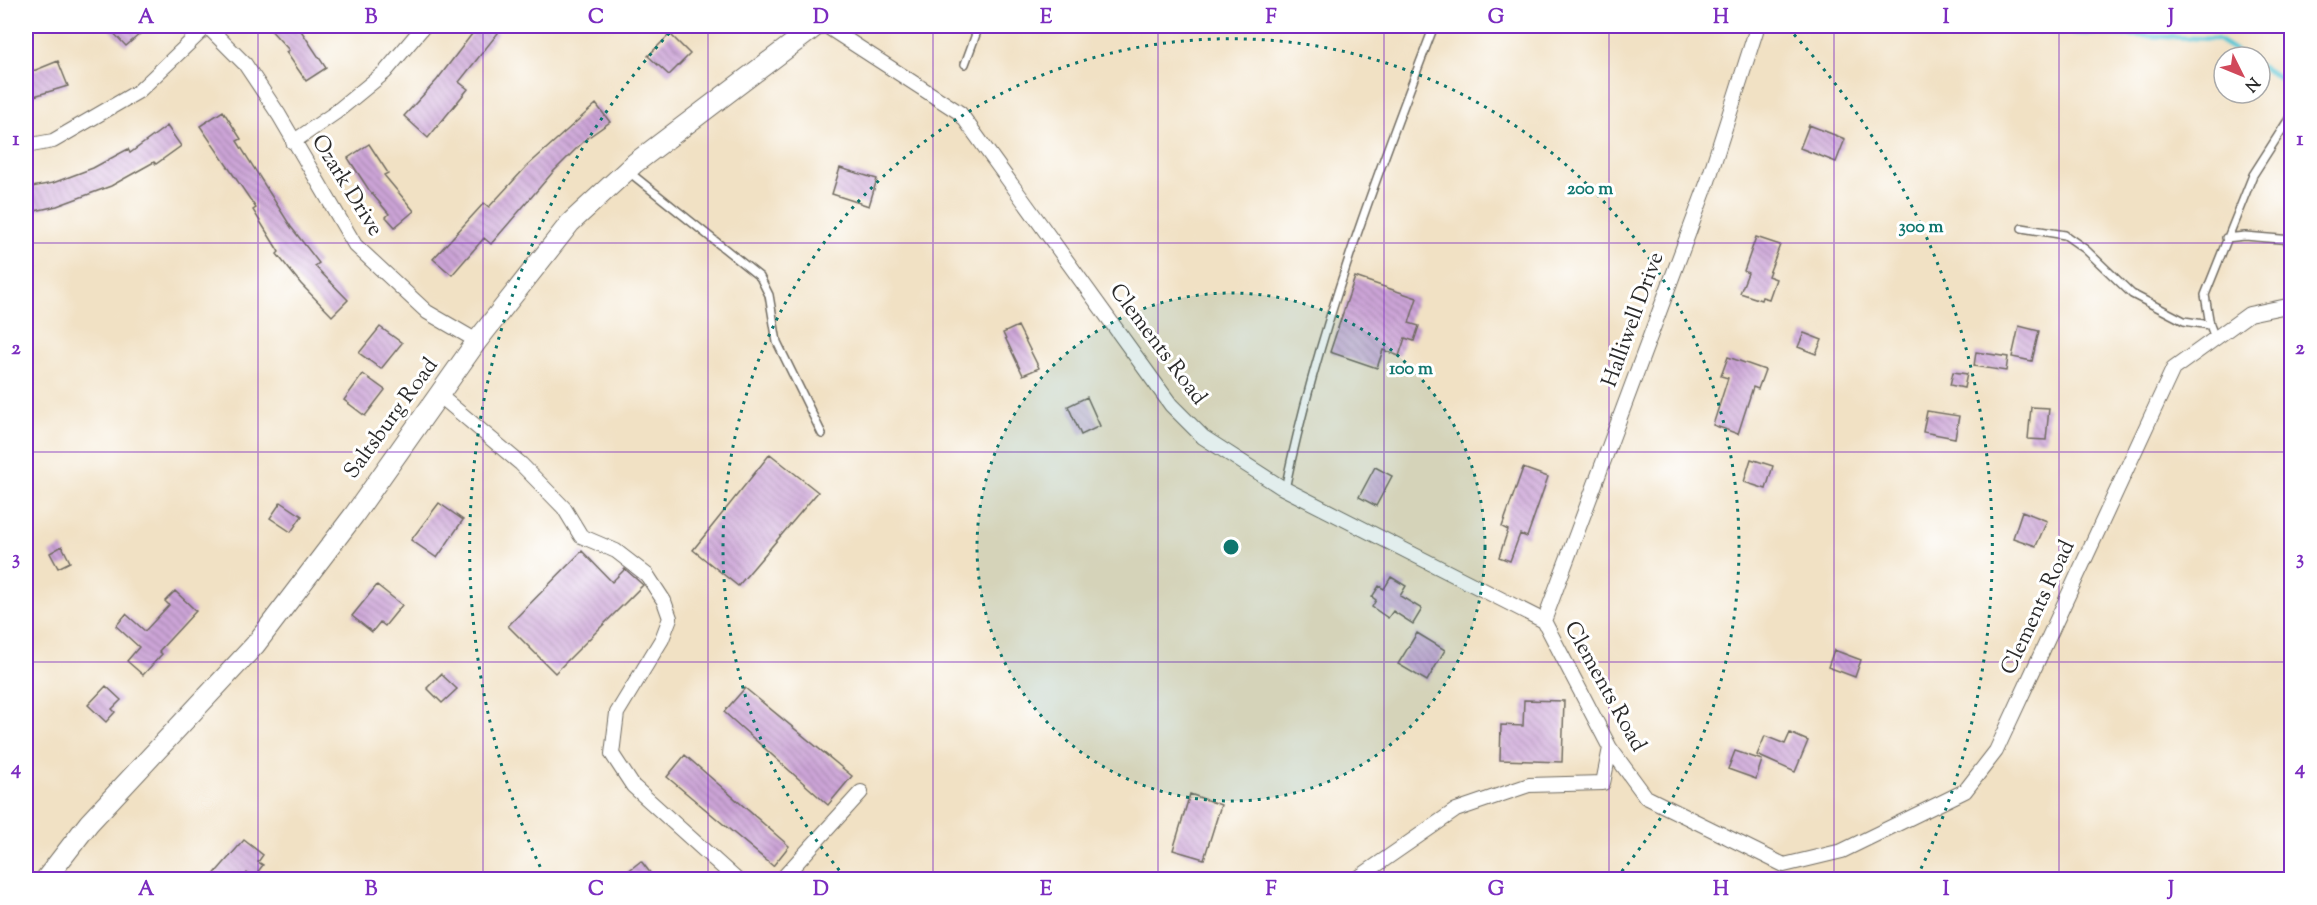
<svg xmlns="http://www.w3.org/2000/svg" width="2317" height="905" font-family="'Sorts Mill Goudy',serif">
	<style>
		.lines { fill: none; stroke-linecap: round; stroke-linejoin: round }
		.stream { stroke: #5bc6d4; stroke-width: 5 }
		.building { fill: url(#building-back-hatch) }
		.service-casing { stroke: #706b61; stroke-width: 10 }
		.minor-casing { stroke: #706b61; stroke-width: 16 }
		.secondary-casing { stroke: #706b61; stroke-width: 22 }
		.service { stroke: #fff; stroke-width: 7 }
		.minor { stroke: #fff; stroke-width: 14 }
		.secondary { stroke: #fff; stroke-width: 20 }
		.grid { fill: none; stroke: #7b2cbf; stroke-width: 1.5; stroke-opacity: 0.55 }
		.ring { fill: none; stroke: #0f766e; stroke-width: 3; stroke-dasharray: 3 6 }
		.labels { text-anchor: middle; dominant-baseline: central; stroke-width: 6; stroke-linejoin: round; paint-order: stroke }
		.street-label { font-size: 22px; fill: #2b2b2b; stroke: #fff }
		.centre { fill: #0f766e; stroke: #fff; stroke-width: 3 }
		.ring-label { font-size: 18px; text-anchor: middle; font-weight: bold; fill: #0f766e; stroke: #fff; stroke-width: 6; stroke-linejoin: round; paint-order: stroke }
		.neatline { fill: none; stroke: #7b2cbf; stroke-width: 2 }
		.grid-label { font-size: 20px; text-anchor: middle; font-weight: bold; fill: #7b2cbf }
	</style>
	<defs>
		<pattern id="building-back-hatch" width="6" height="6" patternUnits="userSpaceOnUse" patternTransform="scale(1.5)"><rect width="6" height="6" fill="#cca4d7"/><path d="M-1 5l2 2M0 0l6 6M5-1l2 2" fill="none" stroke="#a686af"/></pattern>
	</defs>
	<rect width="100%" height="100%" fill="#fff"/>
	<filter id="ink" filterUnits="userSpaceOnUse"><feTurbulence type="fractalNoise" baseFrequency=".0167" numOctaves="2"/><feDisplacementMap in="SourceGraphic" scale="12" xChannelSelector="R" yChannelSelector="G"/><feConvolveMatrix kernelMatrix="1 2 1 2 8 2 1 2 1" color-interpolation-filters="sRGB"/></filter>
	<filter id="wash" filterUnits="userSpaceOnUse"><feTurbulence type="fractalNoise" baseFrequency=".008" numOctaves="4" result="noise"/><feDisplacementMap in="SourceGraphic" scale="24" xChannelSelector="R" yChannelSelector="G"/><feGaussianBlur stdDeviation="1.35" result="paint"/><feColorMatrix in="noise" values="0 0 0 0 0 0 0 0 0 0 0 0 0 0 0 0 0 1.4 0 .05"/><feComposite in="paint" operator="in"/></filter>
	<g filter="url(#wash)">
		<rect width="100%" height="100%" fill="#f1e1c4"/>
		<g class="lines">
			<path class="stream" d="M1917 26 2217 39 2246 57
				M2260 66 2292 85"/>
		</g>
		<g id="blocks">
			<path class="building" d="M107 26H149L126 46Z
				M267 26H298L326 68 306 81 286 52 289 50Z
				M478 26H488L498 33 459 82 468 89 428 138 404 116 437 80Z
				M670 34 690 54 669 75 648 56Z
				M58 61 68 86 34 96 26 74Z
				M596 104 610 122 586 139 553 172 491 244 484 238 452 275 433 259 484 203 489 207 526 167Z
				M223 111 241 139 237 141 291 227 319 263 315 266 348 300 332 316 301 284 277 254 279 252 253 210 256 208 200 126Z
				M1809 125 1845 139 1836 162 1800 148Z
				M167 126 181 146 156 164 154 162 111 186 57 206 26 213V188L53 183 93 168 128 149 130 153Z
				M369 144 388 173 384 175 414 211 395 227 386 217 389 214 369 190 348 158Z
				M840 168 877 179 869 206 832 194Z
				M1756 237 1780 245 1768 276 1776 279 1769 299 1762 297 1761 300 1740 293 1748 273 1744 271Z
				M1355 277 1417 298 1409 323 1419 326 1414 341 1405 338 1399 356 1383 350 1377 368 1330 352Z
				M1018 326 1039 368 1023 375 1003 333Z
				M2019 326 2039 331 2032 361 2012 357Z
				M380 327 402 343 381 369 359 353Z
				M1804 333 1822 340 1816 354 1798 347Z
				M1976 352 2008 357 2006 371 1974 366Z
				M1728 357 1765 370 1758 389 1753 387 1738 434 1713 425 1728 378 1721 376Z
				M1953 372 1967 374 1964 388 1950 385Z
				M363 374 385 390 365 416 344 400Z
				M1087 397 1100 426 1081 435 1068 406Z
				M2031 407 2049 408 2046 440 2028 439Z
				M1927 411 1959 416 1955 438 1923 432Z
				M770 454 818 492 738 586 693 550Z
				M1751 459 1773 466 1766 489 1744 482Z
				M1375 467 1392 476 1376 506 1359 497Z
				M1523 468 1548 477 1527 537 1520 534 1510 561 1499 557 1508 530 1502 527Z
				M281 502 302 516 291 532 270 518Z
				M439 503 463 520 437 558 411 540Z
				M2022 511 2047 521 2036 546 2013 538Z
				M62 546 70 562 58 568 50 553Z
				M582 551 612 582 625 569 643 585 555 673 508 626Z
				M1391 577 1406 586 1400 596 1422 609 1413 624 1393 611 1388 618 1372 607 1376 600 1372 597 1379 586 1384 589Z
				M377 585 402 605 385 626 380 622 372 632 352 616Z
				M175 591 196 611 159 651 162 654 143 675 127 661 139 647 116 626 126 614 145 631 169 605 165 601Z
				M1417 633 1445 650 1427 681 1398 664Z
				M1834 650 1861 660 1855 677 1828 667Z
				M441 674 457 689 442 703 427 688Z
				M106 686 121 700 112 709 115 712 106 722 88 705Z
				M745 688 852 776 828 805 724 712Z
				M1524 700 1564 701 1562 762 1500 760 1501 725 1523 726Z
				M1790 733 1808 741 1795 772 1757 755 1765 736 1785 744Z
				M1735 751 1762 760 1756 779 1728 769Z
				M685 755 789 846 773 866 667 777Z
				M1190 794 1221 805 1204 859 1173 850Z
				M244 840 263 855 258 862 263 865 253 878 247 873 243 879H210Z
				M641 861 655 879H618Z"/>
		</g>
	</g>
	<g filter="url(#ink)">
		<use href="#blocks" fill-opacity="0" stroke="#706b61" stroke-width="1.5"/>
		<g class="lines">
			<g class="service-casing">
				<path id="service" d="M965 64 979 26
					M629 172 760 277 769 295 777 342 822 434
					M2022 228 2065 235 2085 249 2132 294 2184 321 2210 325
					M2226 238 2245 236 2292 240
					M2215 338 2210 325 2205 295 2253 175 2292 114
					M1285 489C1318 330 1376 177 1434 26"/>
			</g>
			<g class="minor-casing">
				<path id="minor" d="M207 26 245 64 279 115 355 245 427 312 477 341
					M826 26 960 113 1171 405 1203 437 1281 487 1544 621 1610 748 1646 797 1784 865 1842 851 1965 791 1996 751 2173 369 2249 314 2292 305
					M293 142 335 113 385 72 424 26
					M26 146 53 141 139 91 207 26
					M439 395 521 464 564 508 581 536 616 551 647 575 664 601 670 618 662 639 617 713 612 754 633 786 737 880
					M1544 621 1708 181 1756 31
					M781 880 861 792
					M1355 880 1456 810 1529 785 1603 783 1610 748"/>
			</g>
			<g class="secondary-casing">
				<path id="secondary" d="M45 880 89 823 255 645 354 515 477 341 570 223 635 163 816 26"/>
			</g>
			<use href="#service" class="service"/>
			<use href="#minor" class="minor"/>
			<use href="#secondary" class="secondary"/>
		</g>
	</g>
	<path class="grid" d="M258 26V880M483 26V880M708 26V880M933 26V880M1158 26V880M1384 26V880M1609 26V880M1834 26V880M2059 26V880M26 243H2292M26 452H2292M26 662H2292"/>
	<circle cx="1231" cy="547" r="254" fill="#0f766e" fill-opacity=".12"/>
	<g class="ring">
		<circle cx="1231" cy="547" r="254"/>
		<path d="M845 877A508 508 0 1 1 1617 877"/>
		<path d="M544 875A761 761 0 0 1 674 28M1788 28A761 761 0 0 1 1918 875"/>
	</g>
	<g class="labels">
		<g class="street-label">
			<text transform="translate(346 186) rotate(58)">Ozark Drive</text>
			<text transform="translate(1634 320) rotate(-70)">Halliwell Drive</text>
			<text transform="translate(1157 345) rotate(53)">Clements Road</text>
			<text transform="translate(392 419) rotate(-54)">Saltsburg Road</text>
			<text transform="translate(2039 608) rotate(-65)">Clements Road</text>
			<text transform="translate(1604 687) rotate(61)">Clements Road</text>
		</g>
	</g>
	<circle cx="1231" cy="547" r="9" class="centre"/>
	<g class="ring-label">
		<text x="1590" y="194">200 m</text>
		<text x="1921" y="232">300 m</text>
		<text x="1411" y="374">100 m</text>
	</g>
	<rect width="2317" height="905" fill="none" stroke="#fff" stroke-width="66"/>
	<g transform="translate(2242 75) rotate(133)"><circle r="28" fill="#ffffff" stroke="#aaaaaa" stroke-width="1.5"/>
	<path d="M0-4.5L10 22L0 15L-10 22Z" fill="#d1495b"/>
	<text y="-9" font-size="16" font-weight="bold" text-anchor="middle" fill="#2b2b2b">N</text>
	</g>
	<rect x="33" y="33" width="2251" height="839" class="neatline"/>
	<g class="grid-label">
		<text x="146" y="23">A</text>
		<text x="371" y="23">B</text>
		<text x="596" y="23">C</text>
		<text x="821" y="23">D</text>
		<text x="1046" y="23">E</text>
		<text x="1271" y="23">F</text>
		<text x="1496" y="23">G</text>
		<text x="1721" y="23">H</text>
		<text x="1946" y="23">I</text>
		<text x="2171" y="23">J</text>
		<text x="16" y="145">1</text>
		<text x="2300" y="145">1</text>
		<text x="16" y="354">2</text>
		<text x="2300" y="354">2</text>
		<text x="16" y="564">3</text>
		<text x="2300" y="564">3</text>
		<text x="16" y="774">4</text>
		<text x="2300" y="774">4</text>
		<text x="146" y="895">A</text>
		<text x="371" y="895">B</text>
		<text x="596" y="895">C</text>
		<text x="821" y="895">D</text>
		<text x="1046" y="895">E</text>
		<text x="1271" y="895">F</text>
		<text x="1496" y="895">G</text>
		<text x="1721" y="895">H</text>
		<text x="1946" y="895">I</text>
		<text x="2171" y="895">J</text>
	</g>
</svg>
